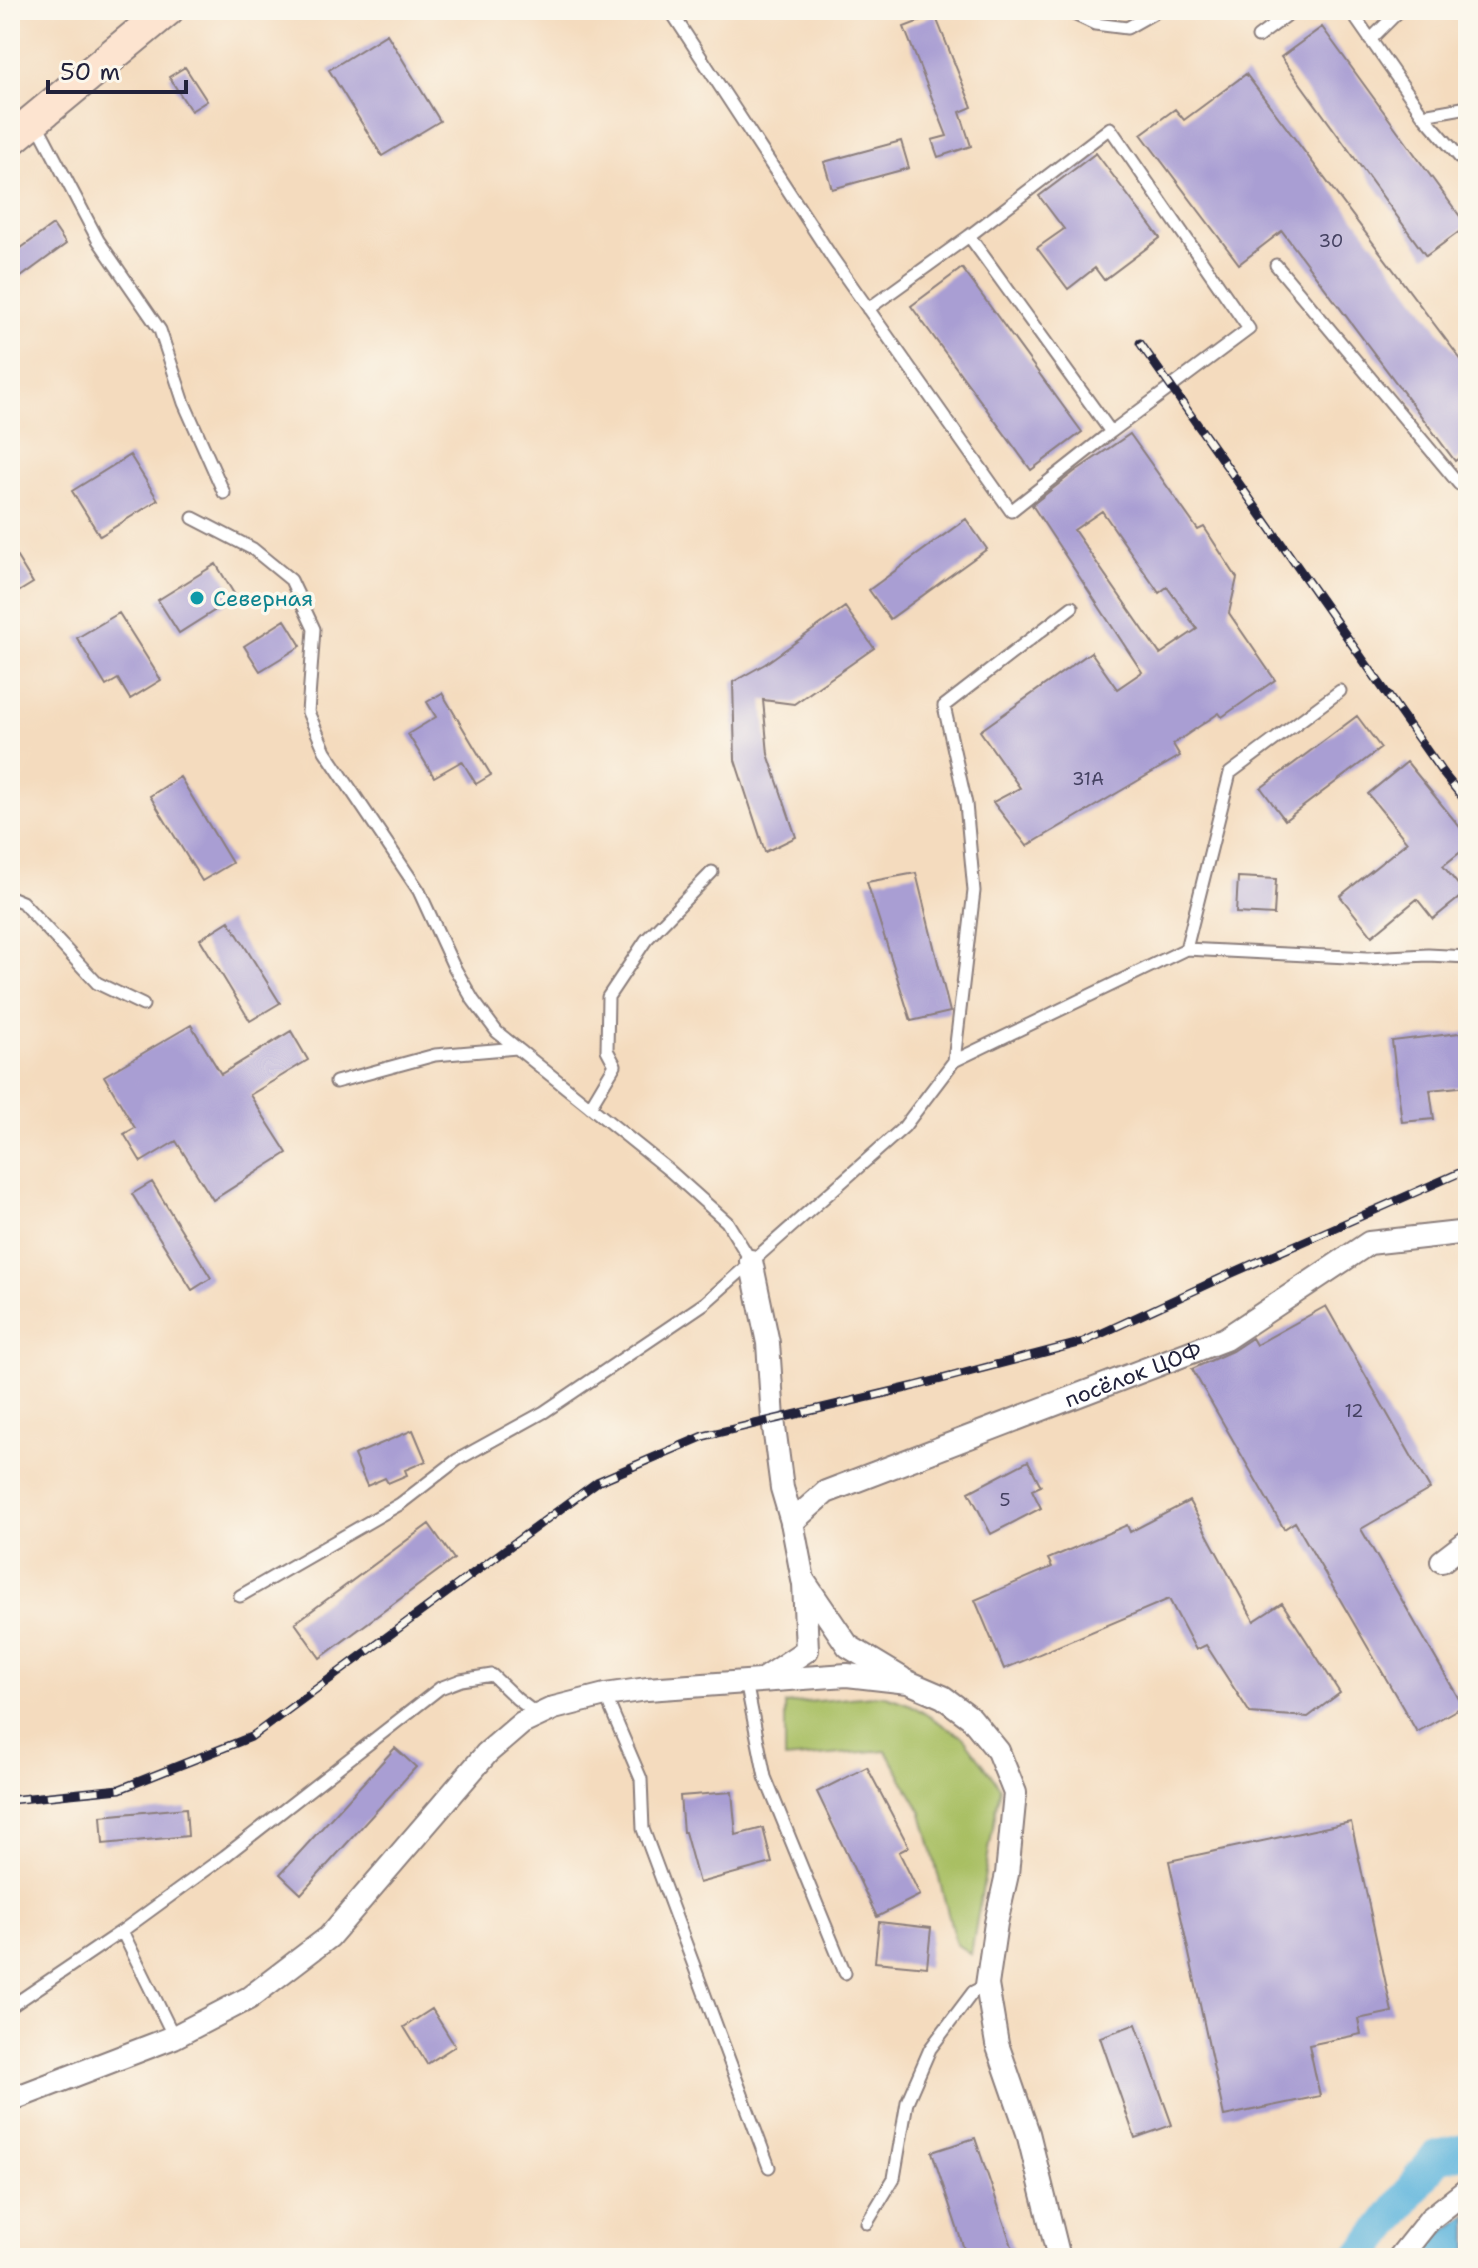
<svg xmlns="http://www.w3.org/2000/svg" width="1478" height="2268" font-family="'Shantell Sans',sans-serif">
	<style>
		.green { fill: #a9bf64; stroke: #667050; stroke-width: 2 }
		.water { fill: #61b6dd; stroke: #426c8c; stroke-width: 2 }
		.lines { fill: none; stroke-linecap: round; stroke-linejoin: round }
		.river { stroke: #61b6dd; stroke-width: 34 }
		.building { fill: #a99ed3; fill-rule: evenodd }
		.lane-casing { stroke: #8b7e7c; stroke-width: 15 }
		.street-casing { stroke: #8b7e7c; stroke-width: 26 }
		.secondary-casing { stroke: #8b7e7c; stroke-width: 36 }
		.lane { stroke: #fff; stroke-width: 11 }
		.street { stroke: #fff; stroke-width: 22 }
		.secondary { stroke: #fde4d0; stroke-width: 32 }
		.rail-casing { stroke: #22223b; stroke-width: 9 }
		.rail { stroke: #fbf7ec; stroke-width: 6; stroke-dasharray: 18; stroke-linecap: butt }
		.culture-dot { fill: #0f9aa8; stroke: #fbf7ec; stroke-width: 3 }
		.labels { text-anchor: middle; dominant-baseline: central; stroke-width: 7; stroke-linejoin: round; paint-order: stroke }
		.number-label { font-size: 18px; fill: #444161 }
		.culture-label { font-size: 22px; fill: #0d838f; stroke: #fbf7ec; text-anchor: start }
		.street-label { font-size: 22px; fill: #22223b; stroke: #fbf7ec }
	</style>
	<rect width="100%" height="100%" fill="#fbf7ec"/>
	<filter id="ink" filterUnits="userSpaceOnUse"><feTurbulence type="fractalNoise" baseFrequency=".0125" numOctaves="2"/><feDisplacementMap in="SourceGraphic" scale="16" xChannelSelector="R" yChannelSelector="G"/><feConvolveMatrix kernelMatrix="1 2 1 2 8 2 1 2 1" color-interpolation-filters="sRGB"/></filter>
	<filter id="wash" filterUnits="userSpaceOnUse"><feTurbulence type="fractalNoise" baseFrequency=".006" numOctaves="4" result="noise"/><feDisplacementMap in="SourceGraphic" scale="32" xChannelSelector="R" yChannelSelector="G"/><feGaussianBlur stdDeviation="1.8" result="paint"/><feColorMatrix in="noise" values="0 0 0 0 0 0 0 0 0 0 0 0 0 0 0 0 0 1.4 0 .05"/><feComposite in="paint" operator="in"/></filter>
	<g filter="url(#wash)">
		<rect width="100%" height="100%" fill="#f4dbbe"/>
		<path class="green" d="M883 1695 911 1705 964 1738 1000 1787 971 1954 956 1944 922 1813 886 1750 785 1759V1704Z"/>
		<path class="water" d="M1468 2215V2258H1418L1432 2240Z"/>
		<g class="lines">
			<path class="river" d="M1360 2258 1437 2157 1468 2150"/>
		</g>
		<g id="blocks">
			<path class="building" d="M935 15 972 107 960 112 971 146 938 157 932 140 947 136 904 27Z
				M1322 27 1467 226 1426 256 1281 57Z
				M387 34 440 121 382 156 329 70Z
				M185 67 207 101 191 111 169 77Z
				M1246 74 1468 369V451L1455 461 1282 231 1239 264 1141 134 1175 109 1184 120Z
				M901 141 909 168 832 189 824 162Z
				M1096 153 1160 238 1104 280 1095 268 1068 289 1037 248 1064 229 1039 196Z
				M53 225 66 244 10 285V256Z
				M962 268 1082 432 1031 470 911 306Z
				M1130 434 1198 530 1204 527 1237 578 1229 613 1275 680 1222 717 1219 713 1173 744 1180 756 1027 846 993 802 1020 788 980 731 1091 652 1117 689 1142 672 1032 505 1074 472ZM1102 511 1159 593 1167 587 1197 629 1160 654 1074 530Z
				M130 455 158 500 100 536 72 491Z
				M966 519 987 549 890 619 869 590Z
				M10 546 33 583 10 597Z
				M216 564 236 597 179 633 158 600Z
				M845 607 874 648 794 704 763 700 768 754 796 837 765 852 735 760 733 682 765 664Z
				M119 613 161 680 130 699 118 679 106 686 77 638Z
				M285 620 301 646 260 671 244 646Z
				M442 693 491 775 476 784 462 761 434 777 408 734 436 717 427 702Z
				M1357 716 1381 748 1285 820 1261 788Z
				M1407 762 1468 837V846L1443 866 1465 893 1433 919 1417 899 1372 936 1340 896 1407 842 1368 794Z
				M180 777 232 863 202 881 150 796Z
				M916 873 950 1012 911 1021 867 882Z
				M1238 877 1276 879 1274 915 1236 913Z
				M229 921 280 1003 250 1021 200 939Z
				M191 1025 221 1074 291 1031 308 1060 250 1095 287 1153 213 1200 176 1141 141 1162 124 1134 135 1128 104 1076Z
				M1468 1032V1086L1430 1090 1434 1119 1402 1122 1392 1041Z
				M152 1182 211 1278 192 1290 132 1194Z
				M1326 1306 1430 1489 1361 1529 1463 1706 1417 1732 1295 1522 1284 1529 1192 1369 1232 1351 1252 1338 1256 1345Z
				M413 1430 426 1461 405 1470 407 1475 388 1483 385 1478 367 1486 354 1455Z
				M1028 1461 1041 1486 1032 1490 1041 1508 991 1534 969 1492Z
				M1189 1501 1254 1621 1282 1603 1340 1693 1308 1717 1250 1713 1206 1645 1196 1650 1169 1599 1004 1669 975 1600 1052 1567 1048 1559 1127 1525 1130 1532Z
				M429 1524 454 1559 320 1658 295 1623Z
				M395 1748 416 1767 301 1894 280 1874Z
				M867 1767 909 1847 899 1852 920 1895 877 1917 817 1792Z
				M732 1792 736 1835 763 1828 772 1863 699 1883 685 1832H683L680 1796Z
				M186 1808 188 1836 103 1844 101 1816Z
				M1351 1822 1392 2012 1358 2019 1361 2034 1309 2045 1320 2096 1224 2116 1169 1861Z
				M879 1922 931 1928 927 1967 875 1962Z
				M432 2009 455 2046 427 2064 404 2027Z
				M1136 2024 1172 2125 1135 2138 1100 2037Z
				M975 2138 1016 2258H967L932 2152Z"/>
		</g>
	</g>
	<g filter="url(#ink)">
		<use href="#blocks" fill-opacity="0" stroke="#8b7e7c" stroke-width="2"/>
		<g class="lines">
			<g class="lane-casing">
				<path id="lane" d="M670 10 833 259 1011 511 1111 432 969 236 868 309
					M1065 10 1095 24 1127 28 1159 10
					M1350 10 1423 115 1468 167
					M1258 37 1294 10
					M1370 40 1400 10
					M1423 115 1468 107
					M37 124 98 240 160 330 184 403 224 493
					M969 236 1110 128 1249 329 1111 432
					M1276 265 1459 484 1468 478
					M193 518 253 549 291 580 314 629 308 712 325 751 419 891 453 965 473 1000 497 1032 670 1171 727 1222 751 1261
					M10 897 22 902 97 983 143 1005
					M1186 949 1230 773 1340 691
					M954 1061 974 891 966 804 944 706 1072 607
					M336 1082 435 1055 517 1048
					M590 1107 615 1065 607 1050 608 997 646 940 712 872
					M240 1596 400 1504 457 1460 544 1412 705 1303 904 1127 954 1061 1186 949 1368 958 1428 955 1468 957
					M746 1682 765 1777 845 1973
					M605 1695 641 1779 643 1829 769 2167
					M122 1931 225 1856 440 1688 461 1680 492 1675 517 1699 538 1715
					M10 2007 122 1931 174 2037
					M867 2223 894 2178 907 2102 930 2049 973 1992 987 1985"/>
			</g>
			<g class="street-casing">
				<g id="street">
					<path d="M751 1261 768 1343 773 1419 782 1488 792 1522 803 1580 848 1646 901 1678"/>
					<path id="s1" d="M792 1522 826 1492 1225 1339 1369 1243 1468 1232"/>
					<path d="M1442 1561 1468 1541"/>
					<path d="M762 1680 807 1650 804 1583"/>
					<path d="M10 2100 174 2037 249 1998 329 1937 487 1753 522 1723 554 1708 605 1695 647 1689 746 1682 847 1675 908 1682 943 1697 971 1718 998 1751 1015 1793 1007 1874 996 1923 987 1985 997 2044 1028 2133 1059 2258"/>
					<path d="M1399 2258 1430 2219 1468 2189"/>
				</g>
			</g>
			<g class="secondary-casing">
				<path id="secondary" d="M10 140 167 10"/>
			</g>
			<use href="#lane" class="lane"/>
			<use href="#street" class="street"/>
			<use href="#secondary" class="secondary"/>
			<g class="rail-casing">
				<path id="rail" d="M1140 343 1442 772 1468 804
					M10 1800 120 1789 251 1737 597 1482 704 1436 915 1386 1083 1342 1230 1274 1468 1169"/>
			</g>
			<use href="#rail" class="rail"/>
		</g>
	</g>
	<circle class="culture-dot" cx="197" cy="598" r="8"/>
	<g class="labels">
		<g class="number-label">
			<text x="1331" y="241">30</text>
			<text x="1088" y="779">31А</text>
			<text x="1354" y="1411">12</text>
			<text x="1005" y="1500">5</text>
		</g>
		<g class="culture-label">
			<text x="213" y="598">Северная</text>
		</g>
		<g class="street-label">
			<text stroke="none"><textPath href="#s1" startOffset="374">посёлок ЦОФ</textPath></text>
		</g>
	</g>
	<rect width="1478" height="2268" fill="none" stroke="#fbf7ec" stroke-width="40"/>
	<path d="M48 80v12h138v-12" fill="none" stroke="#22223b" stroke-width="4"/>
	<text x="60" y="80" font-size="24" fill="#22223b" stroke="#fbf7ec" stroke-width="6" paint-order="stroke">50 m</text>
</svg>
